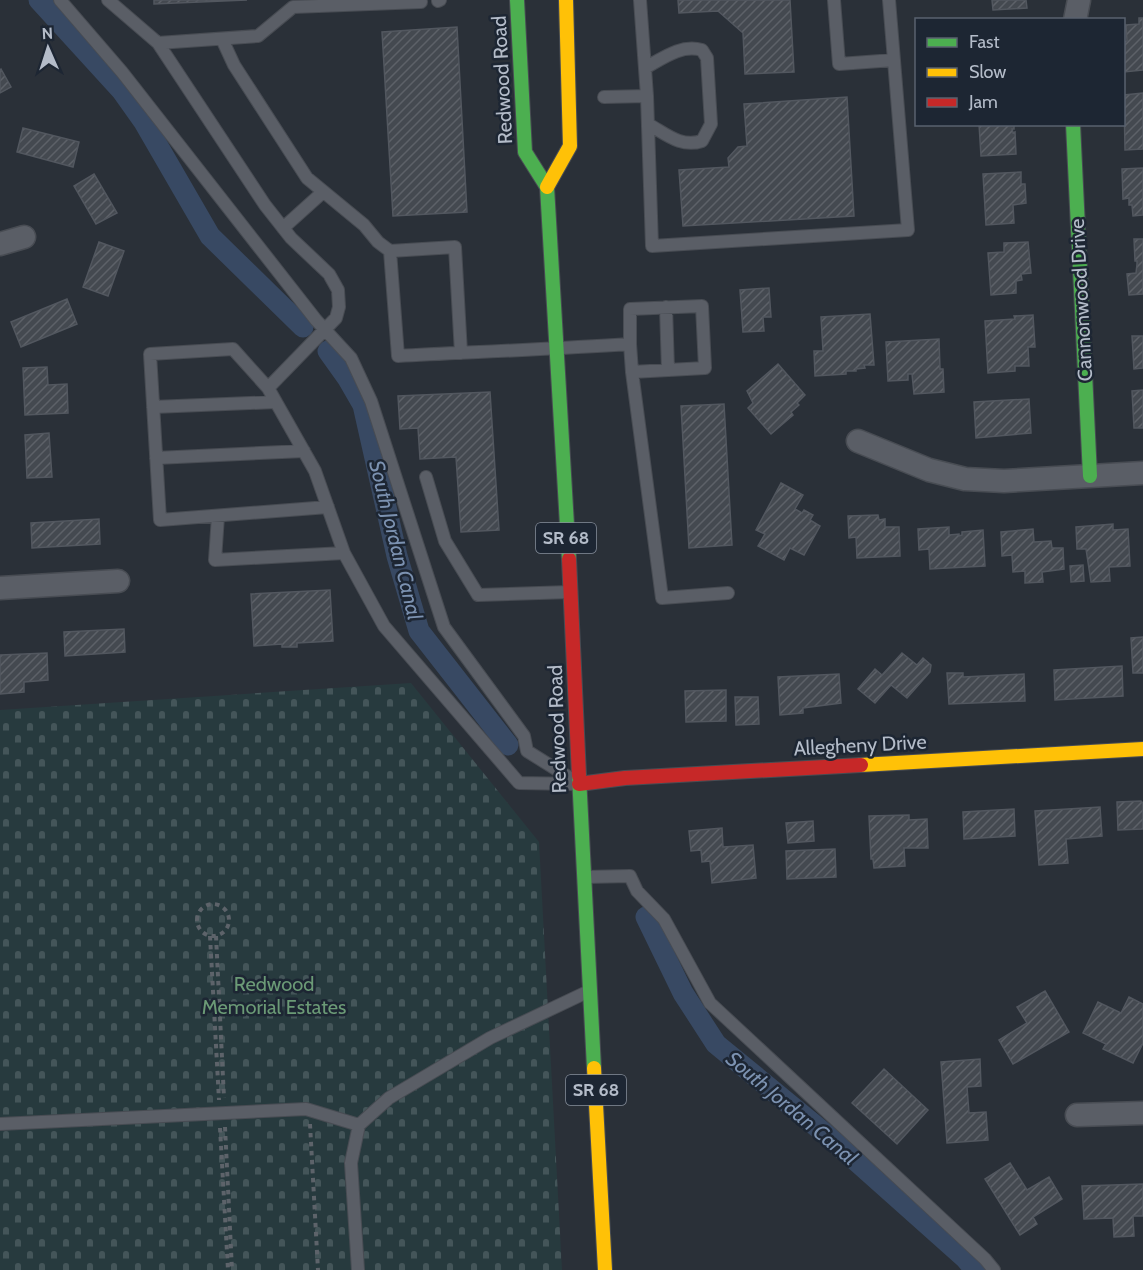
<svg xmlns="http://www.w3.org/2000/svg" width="1143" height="1270" font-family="Cabin,sans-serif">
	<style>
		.cemetery { fill: url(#cemetery-stones) }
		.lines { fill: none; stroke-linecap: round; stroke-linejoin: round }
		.canal { stroke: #384963; stroke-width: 21 }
		.building { fill: url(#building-hatch); stroke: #52575f; stroke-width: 1.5 }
		.lane-casing { stroke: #484c53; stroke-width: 14 }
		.street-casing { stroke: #484c53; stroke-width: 25 }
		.fast-casing { stroke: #484c53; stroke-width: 16 }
		.slow-casing { stroke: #484c53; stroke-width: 16 }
		.jam-casing { stroke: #484c53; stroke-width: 16 }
		.path { stroke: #5d636a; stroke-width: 4; stroke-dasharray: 4.5 4.5; stroke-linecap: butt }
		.lane { stroke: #5a5e66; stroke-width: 12 }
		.street { stroke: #5a5e66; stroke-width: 22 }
		.fast { stroke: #4caf50; stroke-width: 14 }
		.slow { stroke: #ffc107; stroke-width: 14 }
		.jam { stroke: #c62828; stroke-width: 14 }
		.labels { text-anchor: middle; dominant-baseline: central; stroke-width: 5; stroke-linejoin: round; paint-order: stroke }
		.shield { fill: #1d2633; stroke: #878f9c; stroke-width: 1.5 }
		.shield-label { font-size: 18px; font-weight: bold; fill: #b4bcc9 }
		.street-label { font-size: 20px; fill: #b4bcc9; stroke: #1d2633 }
		.park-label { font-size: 20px; fill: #6b9a76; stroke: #1d2633 }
		.water-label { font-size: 21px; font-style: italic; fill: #7c92b1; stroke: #1d2633 }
	</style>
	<defs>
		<pattern id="cemetery-stones" width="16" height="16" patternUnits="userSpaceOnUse" patternTransform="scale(1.5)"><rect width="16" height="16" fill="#273a3e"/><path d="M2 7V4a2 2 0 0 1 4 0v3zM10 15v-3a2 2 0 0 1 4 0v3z" fill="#445559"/></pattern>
		<pattern id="building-hatch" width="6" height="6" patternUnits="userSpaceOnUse" patternTransform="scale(1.5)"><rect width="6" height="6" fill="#444950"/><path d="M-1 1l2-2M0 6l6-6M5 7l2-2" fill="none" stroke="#5d6168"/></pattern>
	</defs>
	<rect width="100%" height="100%" fill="#2a3038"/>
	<path class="cemetery" d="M411 683 539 842 562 1270H0V710Z"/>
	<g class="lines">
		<path class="canal" d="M39 0 122 91 144 122 210 236 303 327
			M328 351 348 379 363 405 397 556 419 631 508 745
			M646 917 683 993 716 1044 828 1136 966 1259 975 1270"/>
	</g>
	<path class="building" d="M154 0H247L154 4Z
		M678 0H790L794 72 745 74 743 33 718 11 679 13Z
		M992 0H1026L1027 8 993 10Z
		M1139 18H1143V70L1124 72V42L1127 41 1126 25 1139 24Z
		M457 27 467 212 393 216 382 32Z
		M1 69 11 87 0 93V70Z
		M1143 93V149L1125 150 1124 95Z
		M847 97 854 216 683 226 679 170 729 167 728 158 738 147 747 146 744 104Z
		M979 124H1014V129H1012L1013 133 1015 132 1016 154 981 156Z
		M23 128 79 142 73 167 17 152Z
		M1143 168V215L1133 216 1132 205H1129V198L1123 199 1122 169Z
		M1021 172V184H1025L1026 203 1013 205 1014 223 986 225 983 174Z
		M94 174 117 213 96 224 74 186Z
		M1134 239H1143V294L1129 295 1127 274 1136 273 1137 264V261H1135Z
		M99 242 124 251 108 296 83 287Z
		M1028 242 1031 273 1021 274 1022 280 1016 281V293L991 295 988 253 1004 252V243Z
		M769 288 771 317H763L764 331 743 332 740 290Z
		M67 299 77 324 21 347 11 322Z
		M870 314 874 365H864L865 368 856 369V371H846V374L815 376 814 351H823L821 317Z
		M1033 315 1035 347H1028L1029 366H1015V371L988 373 985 321 1015 319 1014 316Z
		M1132 336H1143V368L1134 369Z
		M939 339 940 369H943L944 392 914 394 912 374H908V380L888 381 886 342Z
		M778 364 805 395 797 403 799 405 791 412 793 415 771 434 748 408 753 403 747 391Z
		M47 367 48 385 67 384 68 413 25 415 23 368Z
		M1143 390V428H1134L1132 391Z
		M490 392 499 530 461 532 456 457 420 459 418 428 400 429 398 396Z
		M1029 399 1031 433 976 438 974 402Z
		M724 404 732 545 689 548 681 406Z
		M49 433 52 477 27 478 25 435Z
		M781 483 803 495 795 509 802 513 804 510 813 515 810 520 820 526 804 555 790 548 784 560 758 546 765 534 756 530Z
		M878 515 879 520 885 519V527H899L900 556 857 558 856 537 849 538 848 516Z
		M99 519 100 544 32 548 31 523Z
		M1113 524V530L1128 529 1130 566 1109 567 1110 581 1091 582 1086 549H1077L1076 527Z
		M949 527V535L959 534V536L962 535V532L983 530 985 566 930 569 929 549 919 550 918 529Z
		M1033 529 1034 542 1051 541 1052 548H1063L1064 569 1042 572 1043 582 1025 583V571L1013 572 1012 555 1002 556 1001 532Z
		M1083 565 1084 581 1071 582 1070 566Z
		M330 590 333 641 297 643V647H282V644L254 646 251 594Z
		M124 629 125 652 65 656 64 632Z
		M1143 637V673H1133L1131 638Z
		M47 653 48 680 24 682V692L0 694V655Z
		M902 653 917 665 923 658 931 665 930 672 907 698 891 685 875 703 858 689 875 669 882 675Z
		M1122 666 1123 696 1055 700 1054 670Z
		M947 673H963V677L1024 674 1025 701 949 704Z
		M839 674 841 703 803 708V713L780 715 778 677Z
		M726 690V721L686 722 685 691Z
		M735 697H758L759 724 736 725Z
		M1141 801 1143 803V829L1118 830 1117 802Z
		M1100 807 1102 836 1066 839 1068 863 1039 865 1035 811Z
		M1014 809 1015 836 964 839 963 812Z
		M909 815V820L927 819 928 848H904L905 866 874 868 873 859H871L869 816Z
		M813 821 814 841 788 843 786 823Z
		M722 828 723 847 753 845 756 878 712 883 710 861 702 862 701 850 691 851 689 831Z
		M835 849 836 877 787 879 786 851Z
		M1045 991 1069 1032 1013 1064 999 1040 1027 1023 1017 1007Z
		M1129 997 1143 1004V1043L1133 1063 1103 1049 1106 1044 1083 1033 1098 1002 1121 1013Z
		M980 1059 981 1086 967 1087 969 1113 986 1112 988 1140 947 1143 941 1062Z
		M884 1069 928 1110 897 1144 852 1103Z
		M1010 1163 1027 1190 1049 1177 1062 1199 1033 1217 1037 1224 1020 1235 985 1179Z
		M1143 1184V1216H1133L1134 1236 1114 1237 1113 1218 1084 1219 1082 1186Z"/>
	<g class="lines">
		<g class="lane-casing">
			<path id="lane" d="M60 0 122 72 316 320 351 358 371 401 444 627 524 736 527 751 575 781
				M108 0 158 43 265 205 291 238 329 274 338 290 339 307 336 318 268 388 315 471 344 553
				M640 0 647 96 652 246 908 230 889 0
				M834 0 839 64 894 60
				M438 1 440 0
				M222 39 234 65 307 178 364 225 378 242 390 251
				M158 43 258 36 293 7 421 2
				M645 68C663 58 681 44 702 50L707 58 711 124 702 141C681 148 666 134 648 124
				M604 97 647 96
				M283 228 323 192
				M666 307 668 370
				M630 344V309L702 306 705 368 632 372
				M461 353 455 247 390 251 398 356C476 352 553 349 630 344L632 372 662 598 728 593
				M268 388 233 349 150 354 160 520 328 507
				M153 407 276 402
				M156 458 304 451
				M426 477 445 541 478 595 570 592
				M218 516 215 560 344 553 384 626 519 783 577 784
				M585 877 630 876 637 891 664 919 710 1003 985 1259 994 1270
				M0 1124 306 1109 359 1125
				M358 1270 351 1163 359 1125 389 1098 490 1038 587 992"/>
		</g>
		<g class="street-casing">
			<path id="street" d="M1075 20 1079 0
				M0 244 24 237
				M858 441 929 470 965 479 1004 481 1143 473
				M0 588 118 581
				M1077 1115 1143 1113"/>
		</g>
		<g class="fast-casing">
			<path id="fast" d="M517 0 525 152 547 187 569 559
				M1073 124 1090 476
				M579 776 594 1068"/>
		</g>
		<g class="slow-casing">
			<path id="slow" d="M547 187 570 146 566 0
				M861 765 1143 749
				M594 1068 605 1270"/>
		</g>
		<g class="jam-casing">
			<path id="jam" d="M569 559 579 776
				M579 784 625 778 861 765"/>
		</g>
		<path class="path" d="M197 920a16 16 0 1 1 32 0a16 16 0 1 1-32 0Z
			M210 936 219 1100
			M216 936 224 1098
			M310 1124 318 1270
			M225 1127 232 1270
			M220 1128 228 1270"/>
		<use href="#lane" class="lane"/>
		<use href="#street" class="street"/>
		<use href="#fast" class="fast"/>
		<use href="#slow" class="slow"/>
		<use href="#jam" class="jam"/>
	</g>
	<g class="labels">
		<g class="shield">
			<rect x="536" y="523" width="60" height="30" rx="4.5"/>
			<rect x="566" y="1075" width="60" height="30" rx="4.5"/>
		</g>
		<g class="shield-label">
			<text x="566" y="538">SR 68</text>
			<text x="596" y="1090">SR 68</text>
		</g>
		<g class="street-label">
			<text transform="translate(502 80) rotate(-93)">Redwood Road</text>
			<text transform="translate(1081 300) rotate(-93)">Cannonwood Drive</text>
			<text transform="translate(557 729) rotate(-92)">Redwood Road</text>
			<text transform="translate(860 745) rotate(-3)">Allegheny Drive</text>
		</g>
		<g class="park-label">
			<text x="274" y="984">Redwood<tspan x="274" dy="23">Memorial Estates</tspan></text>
		</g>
		<g class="water-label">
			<text transform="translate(396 540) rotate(76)">South Jordan Canal</text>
			<text transform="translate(792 1108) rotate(40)">South Jordan Canal</text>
		</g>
	</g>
	<rect x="915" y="18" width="210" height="108" fill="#1d2633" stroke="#59626f" stroke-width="1.5"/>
	<rect x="927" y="38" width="30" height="9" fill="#4caf50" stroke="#59626f" stroke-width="1.5"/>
	<text x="969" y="48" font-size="18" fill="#b4bcc9">Fast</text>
	<rect x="927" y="68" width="30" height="9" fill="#ffc107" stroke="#59626f" stroke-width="1.5"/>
	<text x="969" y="78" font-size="18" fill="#b4bcc9">Slow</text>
	<rect x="927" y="98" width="30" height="9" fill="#c62828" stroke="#59626f" stroke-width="1.5"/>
	<text x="969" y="108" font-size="18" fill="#b4bcc9">Jam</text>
	<g transform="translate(48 48) rotate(357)" stroke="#1d2633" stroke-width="4.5" paint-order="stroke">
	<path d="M0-4.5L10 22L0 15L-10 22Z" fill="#b4bcc9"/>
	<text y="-9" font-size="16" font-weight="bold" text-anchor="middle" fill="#b4bcc9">N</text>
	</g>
</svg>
